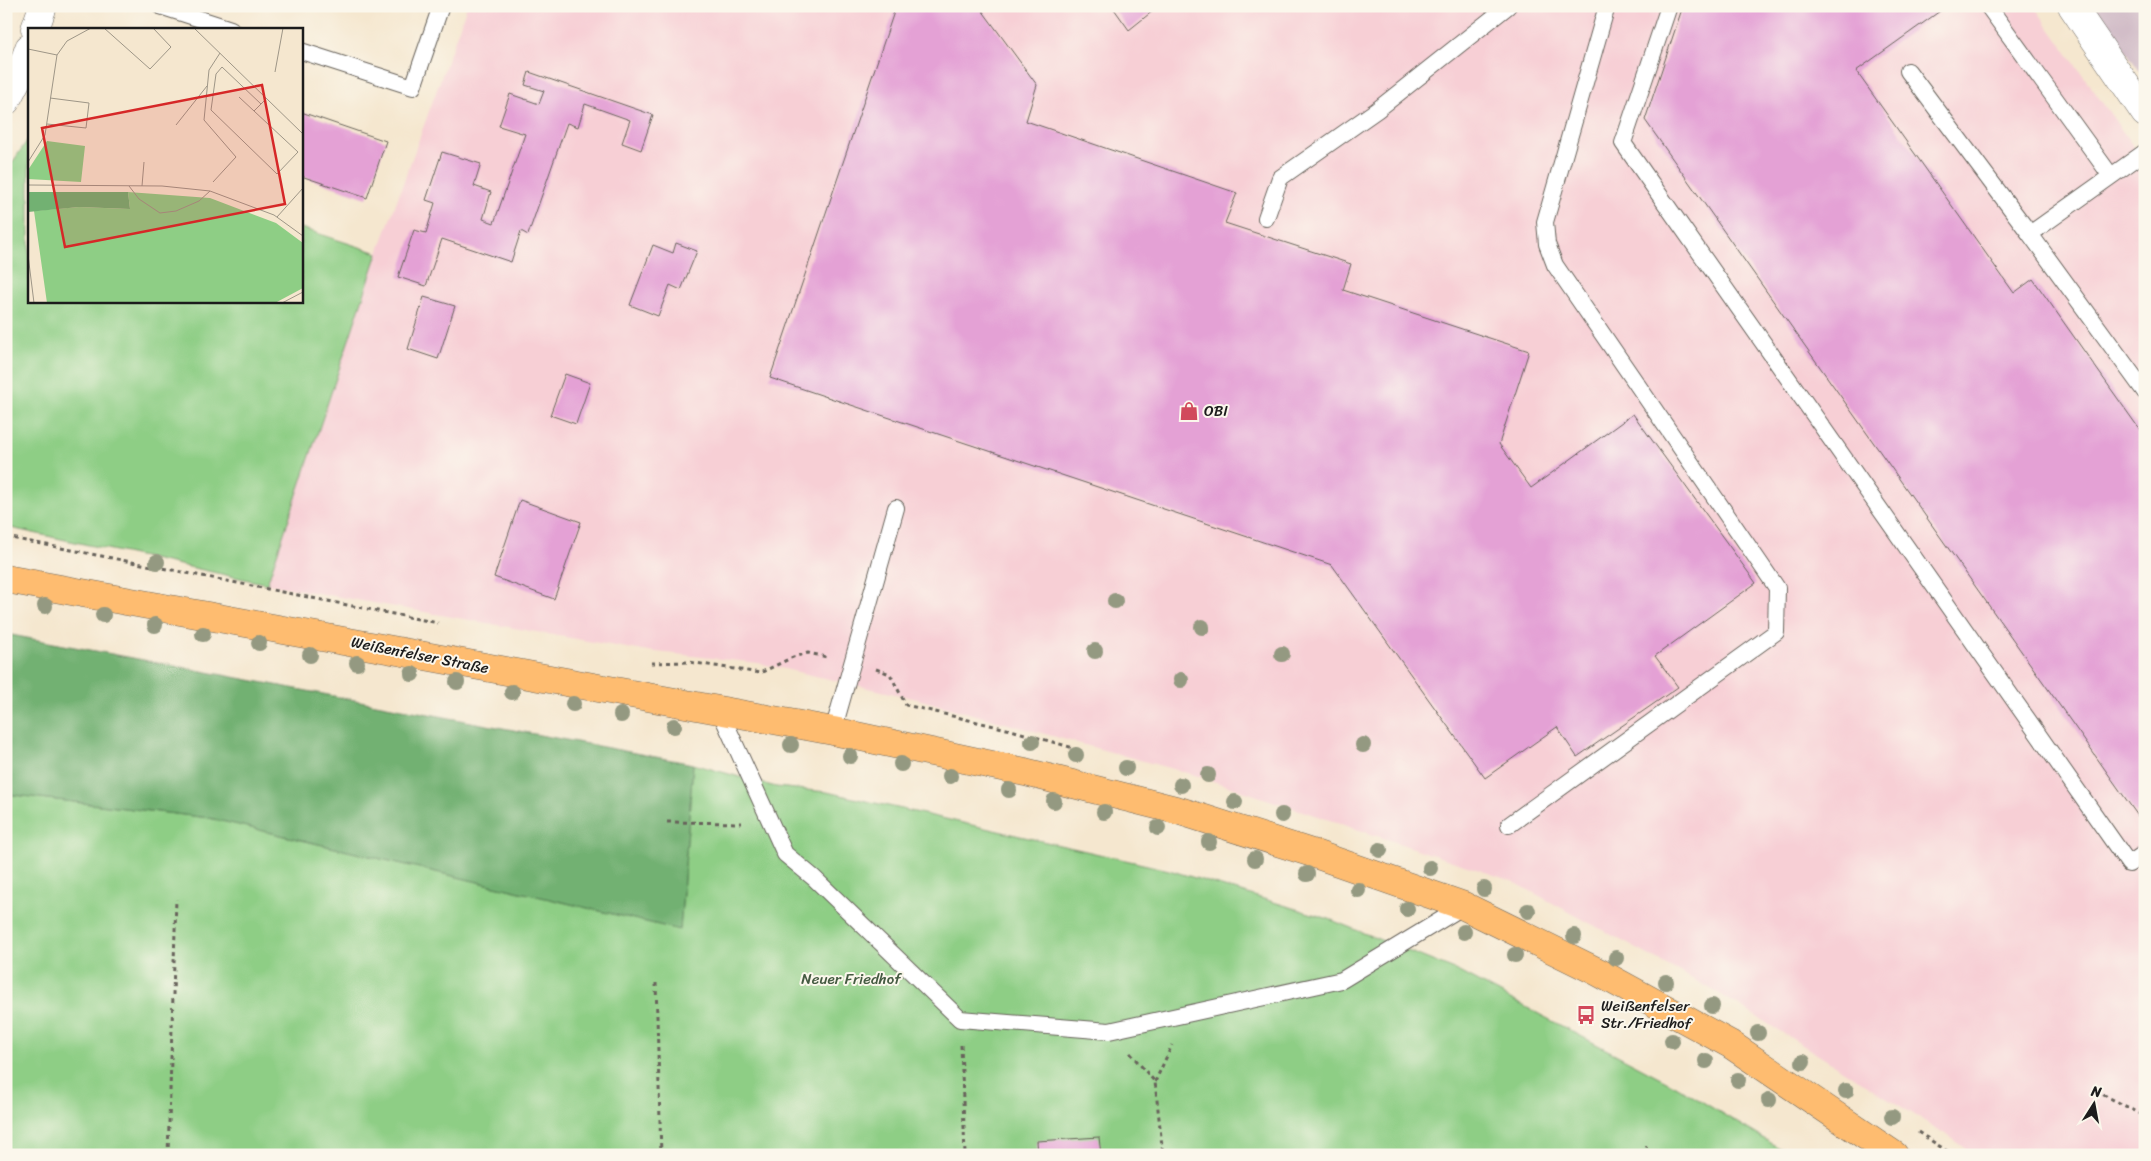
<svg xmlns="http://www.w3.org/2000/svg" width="2151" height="1161" font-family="Sriracha,sans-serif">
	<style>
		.built { fill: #f7cfd5 }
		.industrial { fill: #d2bdc8 }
		.green { fill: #8ece85; stroke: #557550 }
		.forest { fill: #72b172; stroke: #476647 }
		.building { fill: #e4a1d5 }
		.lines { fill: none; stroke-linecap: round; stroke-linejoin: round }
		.service-casing { stroke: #68635b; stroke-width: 18 }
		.minor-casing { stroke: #68635b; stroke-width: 29 }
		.tertiary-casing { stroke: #68635b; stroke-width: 29 }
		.primary-casing { stroke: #68635b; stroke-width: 29 }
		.path { stroke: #68635b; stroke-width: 3; stroke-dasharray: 4 4; stroke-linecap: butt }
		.service { stroke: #fff; stroke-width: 16 }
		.minor { stroke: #fff; stroke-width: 28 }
		.tertiary { stroke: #fff; stroke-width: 28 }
		.primary { stroke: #febc70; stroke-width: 28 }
		.tree { fill: #949981 }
		.labels { text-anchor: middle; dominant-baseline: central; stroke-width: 4; stroke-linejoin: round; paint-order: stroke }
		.poi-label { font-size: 15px; fill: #1c1c1c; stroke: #fbf7ec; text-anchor: start }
		.street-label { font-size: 15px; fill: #1c1c1c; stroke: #fbf7ec }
		.park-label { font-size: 15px; fill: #445a41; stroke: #fbf7ec }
		.inset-road { fill: none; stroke: #9e9687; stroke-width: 1 }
		.view { fill: #d62828; fill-opacity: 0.15; stroke: #d62828; stroke-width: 2.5 }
		.inset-edge { fill: none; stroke: #1c1c1c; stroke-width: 2.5 }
	</style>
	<rect width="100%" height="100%" fill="#fbf7ec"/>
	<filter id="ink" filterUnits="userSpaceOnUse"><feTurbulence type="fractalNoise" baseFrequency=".02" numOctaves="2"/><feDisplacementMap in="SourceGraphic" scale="10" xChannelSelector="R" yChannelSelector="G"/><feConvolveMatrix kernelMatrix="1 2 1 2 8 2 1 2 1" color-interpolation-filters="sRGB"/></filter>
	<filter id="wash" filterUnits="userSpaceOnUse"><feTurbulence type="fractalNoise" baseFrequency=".0096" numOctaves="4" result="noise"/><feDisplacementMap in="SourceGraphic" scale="20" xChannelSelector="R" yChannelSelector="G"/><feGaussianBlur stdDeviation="1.12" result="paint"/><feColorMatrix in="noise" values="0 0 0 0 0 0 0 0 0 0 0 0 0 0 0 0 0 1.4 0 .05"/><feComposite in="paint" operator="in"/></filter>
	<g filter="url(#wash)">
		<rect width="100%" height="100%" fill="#f5e7cf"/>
		<path class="built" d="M467 6H2034L2145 163V1155H1975L1950 1137 1720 994 1512 881 1198 776 917 699 758 663 638 650 267 584 378 253Z"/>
		<path class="industrial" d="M2095 6H2145V79Z"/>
		<path class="green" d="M29 138V301H301V228L378 253 267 584 6 527V172Z
			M693 764 776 787 827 792 1169 870 1329 919 1457 971 1676 1086 1791 1155H6V794L209 818 680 930Z"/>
		<path class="forest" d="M6 634 693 764 680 930 209 818 6 794Z"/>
		<g id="blocks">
			<path class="building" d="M896 6H979L1037 85 1026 121 1237 193 1225 223 1351 264 1343 290 1529 351 1499 444 1531 488 1633 414 1756 583 1655 656 1678 687 1577 757 1557 727 1485 778 1332 565 770 378Z
				M1112 6H1159L1129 30Z
				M1683 6H1947L1856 71 2014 293 2033 279 2145 437V826L1645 120Z
				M529 72 653 115 641 150 622 143 630 120 585 104 578 127 567 123 528 235 521 231 511 262 442 239 426 286 398 277 414 230 426 233 435 203 426 200 442 152 481 164 474 186 491 192 483 219 494 223 525 134 499 126 510 94 539 104 544 91 525 85Z
				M301 112 386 141 367 198 301 176Z
				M676 243 697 251 681 290 670 285 658 316 630 305 653 245 673 253Z
				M424 297 455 306 438 359 408 349Z
				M565 374 590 383 576 424 550 415Z
				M520 500 581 522 554 599 494 577Z
				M1099 1137 1101 1155H1038L1037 1141Z"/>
		</g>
	</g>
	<g filter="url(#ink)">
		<use href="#blocks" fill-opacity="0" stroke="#68635b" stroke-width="1"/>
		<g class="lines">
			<g class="service-casing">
				<path id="service" d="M160 6 231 29
					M1669 6 1623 143 2129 864 2145 853
					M1988 6 2111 176
					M301 51 413 87 441 6
					M1908 71 2030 234
					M2145 152 2030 234 2145 392
					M1266 218 1280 178 1377 110 1508 6
					M719 709 785 854 814 878 960 1019 1109 1031 1342 980 1464 906
					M833 731 896 508
					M1509 825 1776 632 1777 588 1555 265 1547 244 1545 222 1607 6"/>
			</g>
			<g class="minor-casing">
				<path id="minor" d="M35 29 43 6
					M6 101 18 78 29 48"/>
			</g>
			<g class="tertiary-casing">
				<path id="tertiary" d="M2072 6 2145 113"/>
			</g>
			<g class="primary-casing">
				<path id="primary" d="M6 579 833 731 1025 772 1180 811 1312 853 1464 906 1598 972 1730 1044 1894 1155"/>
			</g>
			<path class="path" d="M6 537 438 623
				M651 663 689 662 760 673 793 657 808 653 827 657
				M876 669 890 674 906 705 1011 730 1077 749
				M667 822 742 823
				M656 983 661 1155
				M961 1045 965 1155
				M1130 1053 1155 1082 1163 1155
				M1155 1082 1172 1045
				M2096 1091 2145 1116
				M1918 1132 1953 1155
				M168 1155 176 899
				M1643 1155 1647 1146"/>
			<use href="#service" class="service"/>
			<use href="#minor" class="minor"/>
			<use href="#tertiary" class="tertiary"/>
			<use href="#primary" class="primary"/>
		</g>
		<g class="tree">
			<circle cx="157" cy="562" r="8"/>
			<circle cx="1115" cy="601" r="8"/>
			<circle cx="45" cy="606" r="8"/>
			<circle cx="103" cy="615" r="8"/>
			<circle cx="155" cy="625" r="8"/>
			<circle cx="1202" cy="627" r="8"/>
			<circle cx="203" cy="634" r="8"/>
			<circle cx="259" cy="643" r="8"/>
			<circle cx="1095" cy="651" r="8"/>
			<circle cx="1282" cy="654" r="8"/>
			<circle cx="310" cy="655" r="8"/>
			<circle cx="357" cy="663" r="8"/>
			<circle cx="412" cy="674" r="8"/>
			<circle cx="1181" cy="680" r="8"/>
			<circle cx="457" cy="682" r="8"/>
			<circle cx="512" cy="692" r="8"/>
			<circle cx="573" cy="704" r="8"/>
			<circle cx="621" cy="715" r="8"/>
			<circle cx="674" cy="726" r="8"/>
			<circle cx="1032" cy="742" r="8"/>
			<circle cx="791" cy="745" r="8"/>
			<circle cx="1363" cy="745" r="8"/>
			<circle cx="1076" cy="755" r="8"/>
			<circle cx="850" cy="756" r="8"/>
			<circle cx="901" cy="764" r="8"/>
			<circle cx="1126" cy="768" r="8"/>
			<circle cx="1208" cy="775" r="8"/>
			<circle cx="950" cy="776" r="8"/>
			<circle cx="1181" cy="785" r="8"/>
			<circle cx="1009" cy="790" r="8"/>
			<circle cx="1054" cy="801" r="8"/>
			<circle cx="1235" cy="802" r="8"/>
			<circle cx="1104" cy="812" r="8"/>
			<circle cx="1282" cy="815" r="8"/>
			<circle cx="1158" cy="828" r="8"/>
			<circle cx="1209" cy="842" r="8"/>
			<circle cx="1380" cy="850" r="8"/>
			<circle cx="1255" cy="859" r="8"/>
			<circle cx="1430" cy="868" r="8"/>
			<circle cx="1307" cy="874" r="8"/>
			<circle cx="1484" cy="889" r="8"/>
			<circle cx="1358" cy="890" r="8"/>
			<circle cx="1407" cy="909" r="8"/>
			<circle cx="1528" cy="911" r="8"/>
			<circle cx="1464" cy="932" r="8"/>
			<circle cx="1574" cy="936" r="8"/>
			<circle cx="1515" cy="955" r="8"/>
			<circle cx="1616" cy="958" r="8"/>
			<circle cx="1666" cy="982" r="8"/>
			<circle cx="1712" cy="1006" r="8"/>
			<circle cx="1758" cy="1033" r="8"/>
			<circle cx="1672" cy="1041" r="8"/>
			<circle cx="1706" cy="1061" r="8"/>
			<circle cx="1803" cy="1062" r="8"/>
			<circle cx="1738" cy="1080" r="8"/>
			<circle cx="1846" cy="1091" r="8"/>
			<circle cx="1769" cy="1100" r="8"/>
			<circle cx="1892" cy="1117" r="8"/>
		</g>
	</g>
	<defs>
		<g id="shop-bare" transform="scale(1.5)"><path d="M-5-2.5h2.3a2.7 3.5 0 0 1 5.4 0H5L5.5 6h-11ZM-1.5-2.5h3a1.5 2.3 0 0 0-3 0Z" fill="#d1495b" stroke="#fbf7ec" stroke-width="2.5" paint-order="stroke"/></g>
		<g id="bus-bare" transform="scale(1.5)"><path d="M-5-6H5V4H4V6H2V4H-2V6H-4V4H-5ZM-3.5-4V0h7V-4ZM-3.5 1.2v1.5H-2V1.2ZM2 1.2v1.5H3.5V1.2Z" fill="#d1495b" stroke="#fbf7ec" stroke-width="2.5" paint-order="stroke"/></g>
	</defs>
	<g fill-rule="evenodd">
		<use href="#shop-bare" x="1189" y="411"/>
		<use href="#bus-bare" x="1586" y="1015"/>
	</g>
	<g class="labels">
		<g class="poi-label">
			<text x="1204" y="411">OBI</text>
			<text x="1601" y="1006">Weißenfelser<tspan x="1601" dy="17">Str./Friedhof</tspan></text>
		</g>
		<g class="street-label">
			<text transform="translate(420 655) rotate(11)">Weißenfelser Straße</text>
		</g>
		<g class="park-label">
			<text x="851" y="979">Neuer Friedhof</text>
		</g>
	</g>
	<g transform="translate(28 28)">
		<rect width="275" height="275" fill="#f5e7cf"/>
		<path d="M19 113 57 118 53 154 0 151V142ZM100 164 182 170 248 195 275 215V260L247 275H19L6 183 51 179 102 181Z" fill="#8ece85"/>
		<path d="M0 164H100L102 181 51 179 0 184Z" fill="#72b172"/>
		<path class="inset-road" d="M76 0 122 41 143 19 125 0M166 0 275 106M0 21 29 27M247 44 255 0M211 69 226 83M233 76 194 39 188 46 183 82 249 146 270 124 226 83 238 71M19 96 58 100 61 75 22 70M148 97 179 58M0 134 17 107 29 27 39 13 63 0M185 154 208 129 176 92 181 42 192 25M0 157 134 158 182 163 246 187 275 208M101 158 111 171 132 185 148 183 171 173 182 163M114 158 116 134M249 189 275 160M0 227 6 275M254 275 275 264"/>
		<path class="view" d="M234 57 257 176 37 219 14 100Z"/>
		<rect width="275" height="275" class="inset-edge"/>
	</g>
	<rect width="2151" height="1161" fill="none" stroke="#fbf7ec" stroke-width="25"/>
	<g transform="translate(2094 1104) rotate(11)" stroke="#fbf7ec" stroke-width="4" paint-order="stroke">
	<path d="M0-4L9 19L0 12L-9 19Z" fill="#1c1c1c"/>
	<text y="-8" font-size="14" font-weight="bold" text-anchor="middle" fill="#1c1c1c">N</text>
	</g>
</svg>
